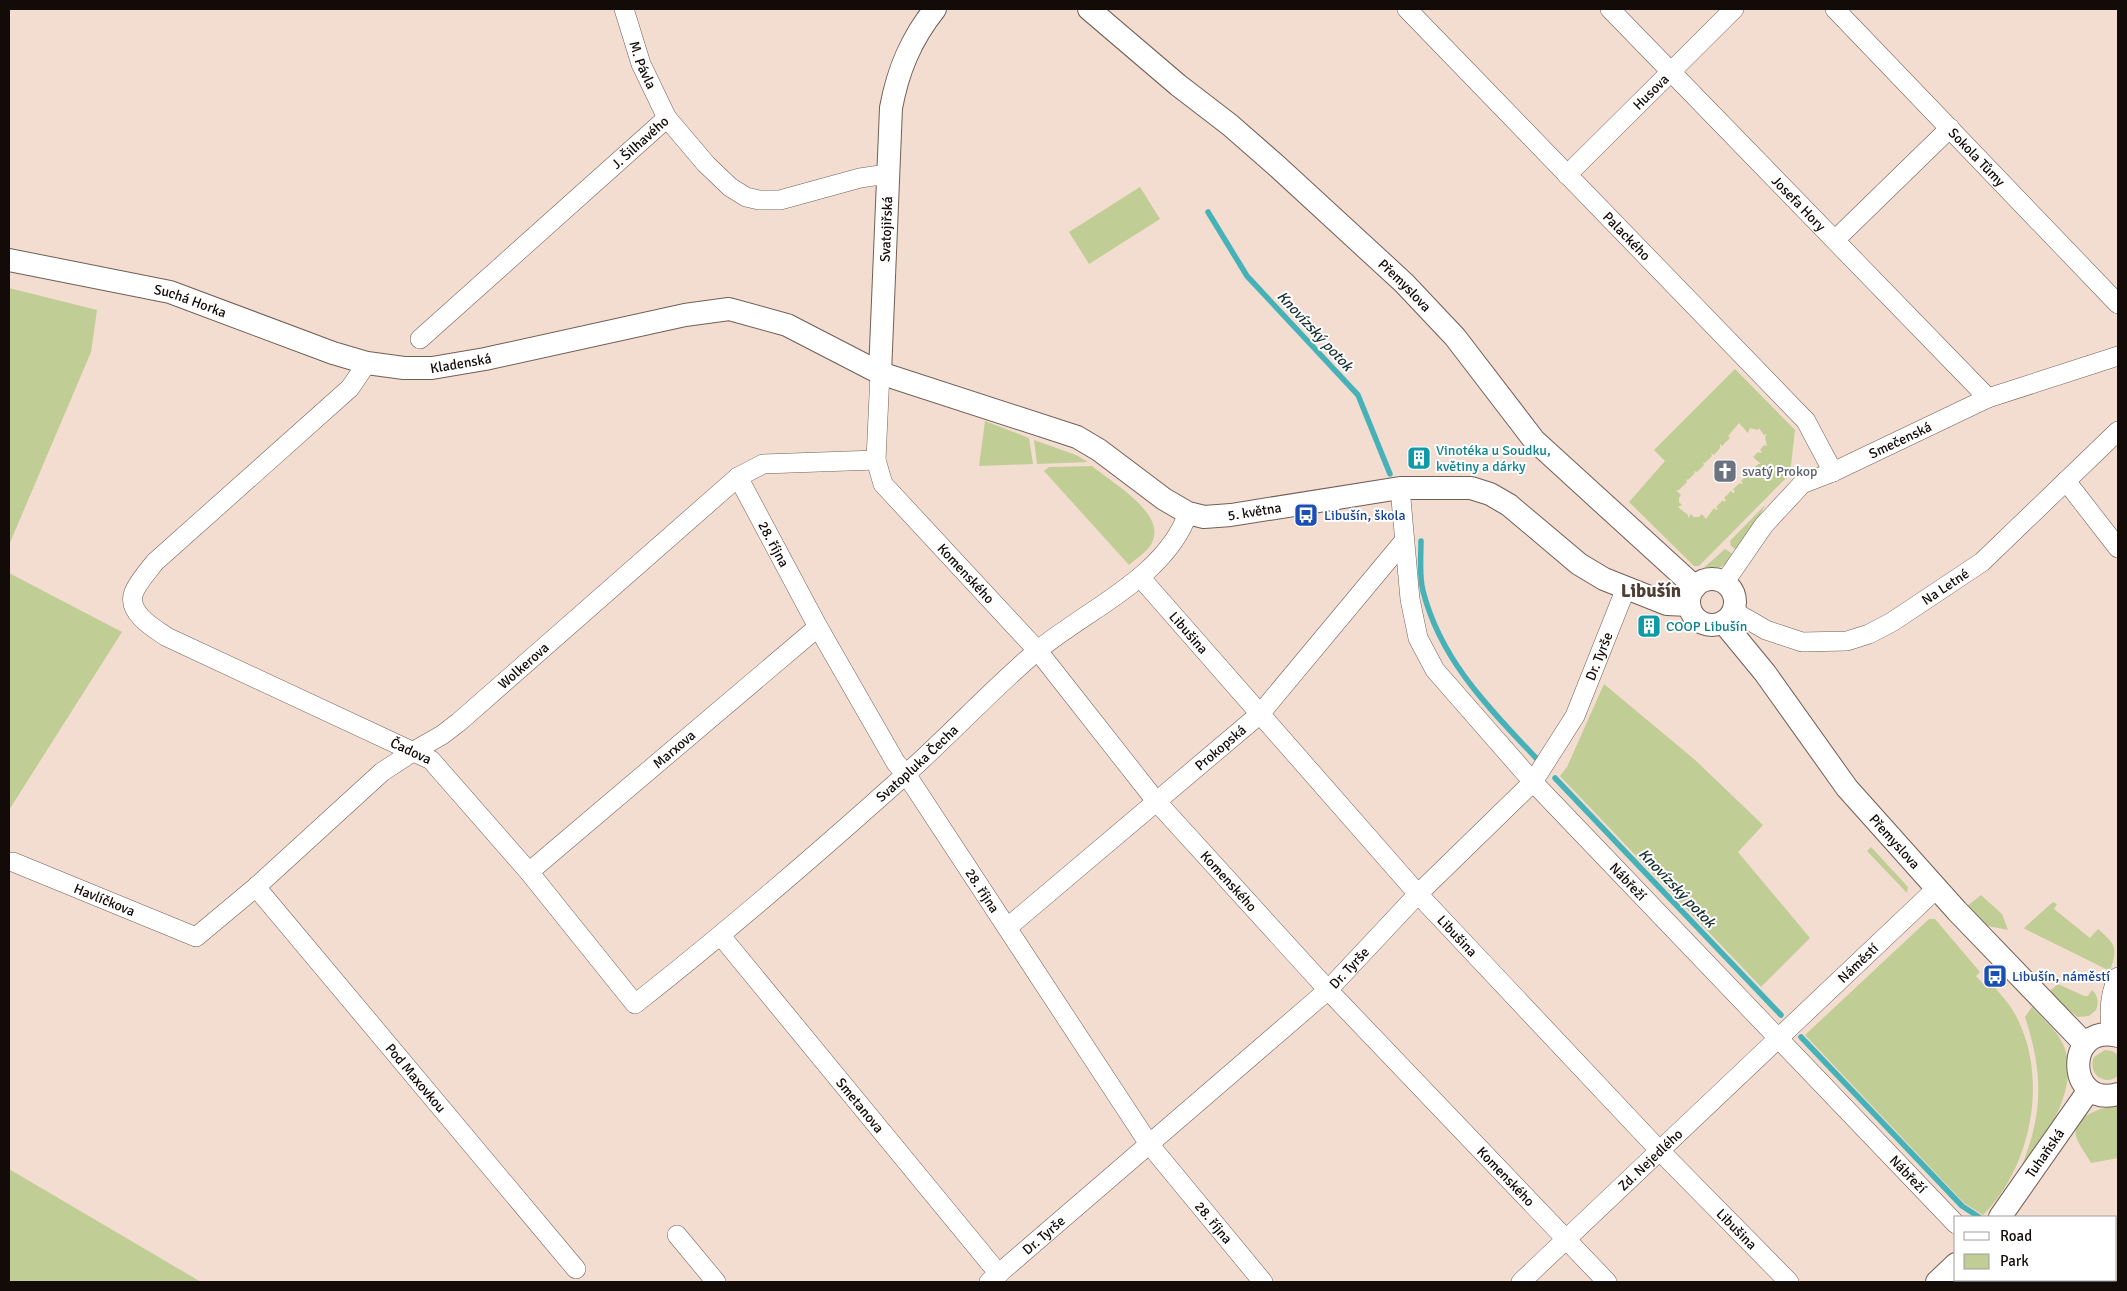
<svg xmlns="http://www.w3.org/2000/svg" width="2127" height="1291" font-family="Signika,sans-serif">
	<style>
		.green { fill: #c0cd94; fill-rule: evenodd }
		.lines { fill: none; stroke-linecap: round; stroke-linejoin: round }
		.stream { stroke: #46b2b8; stroke-width: 5.5 }
		.minor-casing { stroke: #715f55; stroke-width: 20 }
		.tertiary-casing { stroke: #715f55; stroke-width: 24 }
		.minor { stroke: #fff; stroke-width: 19 }
		.tertiary { stroke: #fff; stroke-width: 22 }
		.labels { text-anchor: middle; dominant-baseline: central; stroke-width: 4; stroke-linejoin: round; paint-order: stroke }
		.street-label { font-size: 14px; fill: #120b08; stroke: #fff }
		.culture-label { font-size: 14px; fill: #0d838f; stroke: #fff; text-anchor: start }
		.worship-label { font-size: 14px; fill: #5b616d; stroke: #fff; text-anchor: start }
		.transit-label { font-size: 14px; fill: #164399; stroke: #fff; text-anchor: start }
		.water-label { font-size: 15px; font-style: italic; fill: #183031; stroke: #fff }
		.district-label { font-size: 19px; font-weight: bold; fill: #4f3e34; stroke: #fff }
	</style>
	<rect width="100%" height="100%" fill="#f3ddd1"/>
	<path class="green" d="M1140 187 1160 219 1089 264 1069 232Z
		M9 288 97 310 91 352 9 545Z
		M1735 369 1795 430 1790 474 1699 566H1694L1629 502 1665 461 1654 450ZM1739 423 1748 433 1750 428 1758 430 1759 428 1764 435 1767 434 1765 437 1767 446 1764 445 1760 450 1762 452 1760 453 1758 452 1753 457 1761 464H1758L1750 472 1752 474 1750 476 1748 474 1741 481 1743 483 1742 484 1740 483 1733 489 1735 492 1733 493 1731 491 1724 498 1726 500 1724 502 1723 500 1716 507 1718 509 1716 510 1714 508 1706 519 1702 514 1699 517H1694L1691 514 1688 518V515L1678 507 1682 505 1679 502V498L1681 495 1676 490H1679L1687 482 1686 479 1688 480 1695 473 1694 471 1697 472 1704 465 1703 462 1705 463 1712 456 1711 453 1714 455 1720 448V444L1722 446 1730 438 1728 436Z
		M985 421 1029 438 1033 464 979 466Z
		M1034 440 1076 455 1088 462 1037 464Z
		M1092 466C1110 481 1164 512 1153 540 1150 550 1137 558 1129 565L1044 471 1049 467Z
		M1765 505 1756 523 1736 550 1731 546 1730 541Z
		M1725 549 1733 554C1725 567 1715 573 1699 572Z
		M9 573 122 632 9 810Z
		M1604 684 1694 759 1763 825 1738 852 1810 938 1761 987 1560 776 1567 767Z
		M1871 847 1908 887 1907 893 1867 851Z
		M1981 895 2002 914 2008 930 1988 926 1966 907Z
		M2053 902 2057 904 2054 909 2090 938 2098 929C2116 945 2118 947 2110 971L2025 929 2024 928Z
		M1929 919H1935L1980 972 1976 976 1986 987 1991 983C2001 995 2012 1006 2018 1020 2048 1081 2031 1167 1983 1215L1964 1203 1805 1035Z
		M2058 984 2084 996H2088L2092 990C2098 995 2099 1003 2096 1010L2089 1016 2078 1017 2047 993Z
		M2032 1007C2042 1018 2055 1029 2062 1042 2085 1087 2039 1147 2015 1182 2042 1121 2046 1081 2025 1017Z
		M2105 1050 2112 1051 2118 1055V1076C2104 1087 2087 1073 2094 1057Z
		M2118 1105V1158L2091 1163C2087 1155 2080 1147 2077 1139 2068 1116 2104 1107 2118 1105Z
		M9 1169 201 1282H9Z"/>
	<g class="lines">
		<path class="stream" d="M1208 212 1247 276 1358 395 1390 474
			M1421 541C1421 557 1419 576 1423 591 1441 661 1489 708 1536 758
			M1555 778 1781 1015
			M1801 1037 1962 1206 1979 1217
			M2024 1280 2025 1282"/>
		<g class="minor-casing">
			<g id="minor">
				<path id="s1" d="M624 9 641 64 667 118 706 164 730 187 746 197 759 200H780L860 178 887 174"/>
				<path id="s2" d="M1407 9 1806 421 1833 472"/>
				<path id="s3" d="M1610 9 1988 398"/>
				<path id="s4" d="M1835 9 2118 304"/>
				<path id="s5" d="M1567 175 1734 9"/>
				<path d="M1836 239 1950 128"/>
				<path id="s6" d="M420 339 667 118"/>
				<path id="s7" d="M367 363 350 388 155 562C148 571 138 582 134 592 126 612 153 628 167 637L431 760 529 872 635 1004C728 931 817 854 905 775 950 735 991 690 1037 651 1086 610 1166 577 1188 513"/>
				<path id="s8" d="M880 373 876 460 883 484 1038 651 1156 801 1328 990 1607 1282"/>
				<path id="s9" d="M738 477 818 627 896 763 906 774 1149 1144 1263 1282"/>
				<path d="M2066 481 2118 548"/>
				<path id="s10" d="M1400 488 1410 599 1418 638 1435 670 1533 782 1956 1224"/>
				<path id="s11" d="M1140 577 1418 894 1659 1150 1789 1282"/>
				<path id="s12" d="M1724 583 1764 525 1802 484 1833 472 1988 398 2118 356"/>
				<path id="s13" d="M1733 611 1766 630 1802 642 1847 641 1869 634 1892 622 1982 562 2118 431"/>
				<path id="s14" d="M13 862 196 937 256 887 382 772 414 751 442 735 459 722 738 477 763 464 876 460"/>
				<path id="s15" d="M529 872 818 627"/>
				<path id="s16" d="M256 887 576 1269"/>
				<path id="s17" d="M1008 927 1260 714 1404 541"/>
				<path id="s18" d="M721 936 999 1274"/>
				<path d="M2112 1035C2109 1016 2109 994 2118 977"/>
				<path d="M677 1235 716 1282"/>
				<path id="s19" d="M989 1282 1328 990 1418 894 1533 782 1575 716 1626 588"/>
				<path id="s20" d="M1521 1282 1937 888"/>
			</g>
		</g>
		<g class="tertiary-casing">
			<g id="tertiary">
				<path id="s21" d="M1089 9 1178 85 1230 125 1278 167 1404 283 1455 337 1534 440 1695 587"/>
				<path id="s22" d="M9 260 170 292 333 353 367 363 404 368H432L485 359 685 315 729 309 787 325 880 373 1077 437 1099 450 1164 499 1188 513 1204 517 1231 515 1400 488H1471L1490 494 1509 505 1579 564 1604 579 1667 604 1689 605"/>
				<path id="s23" d="M880 373 891 108C898 70 911 39 935 9"/>
				<circle cx="1712" cy="602" r="23"/>
				<path id="s24" d="M1723 622 1765 673 1847 788 1957 911 2085 1044"/>
				<path d="M2118 1036C2064 1022 2066 1109 2118 1094"/>
				<path id="s25" d="M2000 1217 2089 1090"/>
				<path d="M1937 1282 1956 1264"/>
			</g>
		</g>
		<use href="#minor" class="minor"/>
		<use href="#tertiary" class="tertiary"/>
	</g>
	<defs>
		<g id="building-square" transform="scale(1.25)"><rect x="-9" y="-9" width="18" height="18" rx="4" fill="#0f9aa8" stroke="#fff"/><path d="M-4-6H4V6H1V3H-1V6H-4ZM-2.5-4.3h1.7v1.8h-1.7ZM.8-4.3h1.7v1.8H.8ZM-2.5-1h1.7V.8h-1.7ZM.8-1h1.7V.8H.8Z" fill="#fff"/></g>
		<g id="church-square" transform="scale(1.25)"><rect x="-9" y="-9" width="18" height="18" rx="4" fill="#6b7280" stroke="#fff"/><path d="M-1.2-6h2.4v3.5h3.3v2.4h-3.3V6h-2.4V-.1h-3.3v-2.4h3.3Z" fill="#fff"/></g>
		<g id="bus-square" transform="scale(1.25)"><rect x="-9" y="-9" width="18" height="18" rx="4" fill="#1a4fb4" stroke="#fff"/><path d="M-5-6H5V4H4V6H2V4H-2V6H-4V4H-5ZM-3.5-4V0h7V-4ZM-3.5 1.2v1.5H-2V1.2ZM2 1.2v1.5H3.5V1.2Z" fill="#fff"/></g>
	</defs>
	<g fill-rule="evenodd">
		<use href="#building-square" x="1419" y="458"/>
		<use href="#church-square" x="1725" y="471"/>
		<use href="#bus-square" x="1306" y="515"/>
		<use href="#building-square" x="1649" y="626"/>
		<use href="#bus-square" x="1995" y="976"/>
	</g>
	<g class="labels">
		<g class="street-label">
			<text stroke="none"><textPath href="#s1" startOffset="59">M. Pávla</textPath></text>
			<text stroke="none"><textPath href="#s5" startOffset="118">Husova</textPath></text>
			<text stroke="none"><textPath href="#s6" startOffset="295">J. Šilhavého</textPath></text>
			<text stroke="none"><textPath href="#s4" startOffset="205">Sokola Tůmy</textPath></text>
			<text stroke="none"><textPath href="#s3" startOffset="271">Josefa Hory</textPath></text>
			<text stroke="none"><textPath href="#s23" startOffset="144">Svatojiřská</textPath></text>
			<text stroke="none"><textPath href="#s2" startOffset="316">Palackého</textPath></text>
			<text stroke="none"><textPath href="#s21" startOffset="420">Přemyslova</textPath></text>
			<text stroke="none"><textPath href="#s22" startOffset="186">Suchá Horka</textPath></text>
			<text stroke="none"><textPath href="#s22" startOffset="468">Kladenská</textPath></text>
			<text stroke="none"><textPath href="#s12" startOffset="234">Smečenská</textPath></text>
			<text stroke="none"><textPath href="#s22" startOffset="1316">5. května</textPath></text>
			<text stroke="none"><textPath href="#s9" startOffset="76">28. října</textPath></text>
			<text stroke="none"><textPath href="#s8" startOffset="234">Komenského</textPath></text>
			<text stroke="none"><textPath href="#s13" startOffset="234">Na Letné</textPath></text>
			<text stroke="none"><textPath href="#s11" startOffset="74">Libušina</textPath></text>
			<text stroke="none"><textPath href="#s19" startOffset="882">Dr. Tyrše</textPath></text>
			<text stroke="none"><textPath href="#s14" startOffset="624">Wolkerova</textPath></text>
			<text stroke="none"><textPath href="#s17" startOffset="278">Prokopská</textPath></text>
			<text stroke="none"><textPath href="#s15" startOffset="190">Marxova</textPath></text>
			<text stroke="none"><textPath href="#s7" startOffset="658">Čadova</textPath></text>
			<text stroke="none"><textPath href="#s7" startOffset="1369">Svatopluka Čecha</textPath></text>
			<text stroke="none"><textPath href="#s24" startOffset="279">Přemyslova</textPath></text>
			<text stroke="none"><textPath href="#s8" startOffset="639">Komenského</textPath></text>
			<text stroke="none"><textPath href="#s10" startOffset="474">Nábřeží</textPath></text>
			<text stroke="none"><textPath href="#s9" startOffset="481">28. října</textPath></text>
			<text stroke="none"><textPath href="#s14" startOffset="99">Havlíčkova</textPath></text>
			<text stroke="none"><textPath href="#s11" startOffset="479">Libušina</textPath></text>
			<text stroke="none"><textPath href="#s20" startOffset="464">Náměstí</textPath></text>
			<text stroke="none"><textPath href="#s19" startOffset="478">Dr. Tyrše</textPath></text>
			<text stroke="none"><textPath href="#s16" startOffset="249">Pod Maxovkou</textPath></text>
			<text stroke="none"><textPath href="#s18" startOffset="219">Smetanova</textPath></text>
			<text stroke="none"><textPath href="#s25" startOffset="78">Tuhaňská</textPath></text>
			<text stroke="none"><textPath href="#s20" startOffset="178">Zd. Nejedlého</textPath></text>
			<text stroke="none"><textPath href="#s10" startOffset="879">Nábřeží</textPath></text>
			<text stroke="none"><textPath href="#s8" startOffset="1044">Komenského</textPath></text>
			<text stroke="none"><textPath href="#s9" startOffset="886">28. října</textPath></text>
			<text stroke="none"><textPath href="#s11" startOffset="884">Libušina</textPath></text>
			<text stroke="none"><textPath href="#s19" startOffset="72">Dr. Tyrše</textPath></text>
		</g>
		<g class="culture-label">
			<text x="1436" y="450">Vinotéka u Soudku,<tspan x="1436" dy="16">květiny a dárky</tspan></text>
			<text x="1666" y="626">COOP Libušín</text>
		</g>
		<g class="worship-label">
			<text x="1742" y="471">svatý Prokop</text>
		</g>
		<g class="transit-label">
			<text x="1324" y="515">Libušín, škola</text>
			<text x="2012" y="976">Libušín, náměstí</text>
		</g>
		<g class="water-label">
			<text transform="translate(1315 331) rotate(47)">Knovízský potok</text>
			<text transform="translate(1677 888) rotate(46)">Knovízský potok</text>
		</g>
		<g class="district-label">
			<text x="1651" y="591">Libušín</text>
		</g>
	</g>
	<rect width="2127" height="1291" fill="none" stroke="#120b08" stroke-width="20"/>
	<rect x="1954" y="1216" width="162" height="65" fill="#ffffff" stroke="#a09d9c"/>
	<rect x="1964" y="1232" width="25" height="8" fill="#ffffff" stroke="#a09d9c"/>
	<text x="2000" y="1241" font-size="15" fill="#120b08">Road</text>
	<rect x="1964" y="1254" width="25" height="15" fill="#c0cd94" stroke="#a09d9c"/>
	<text x="2000" y="1266" font-size="15" fill="#120b08">Park</text>
</svg>
